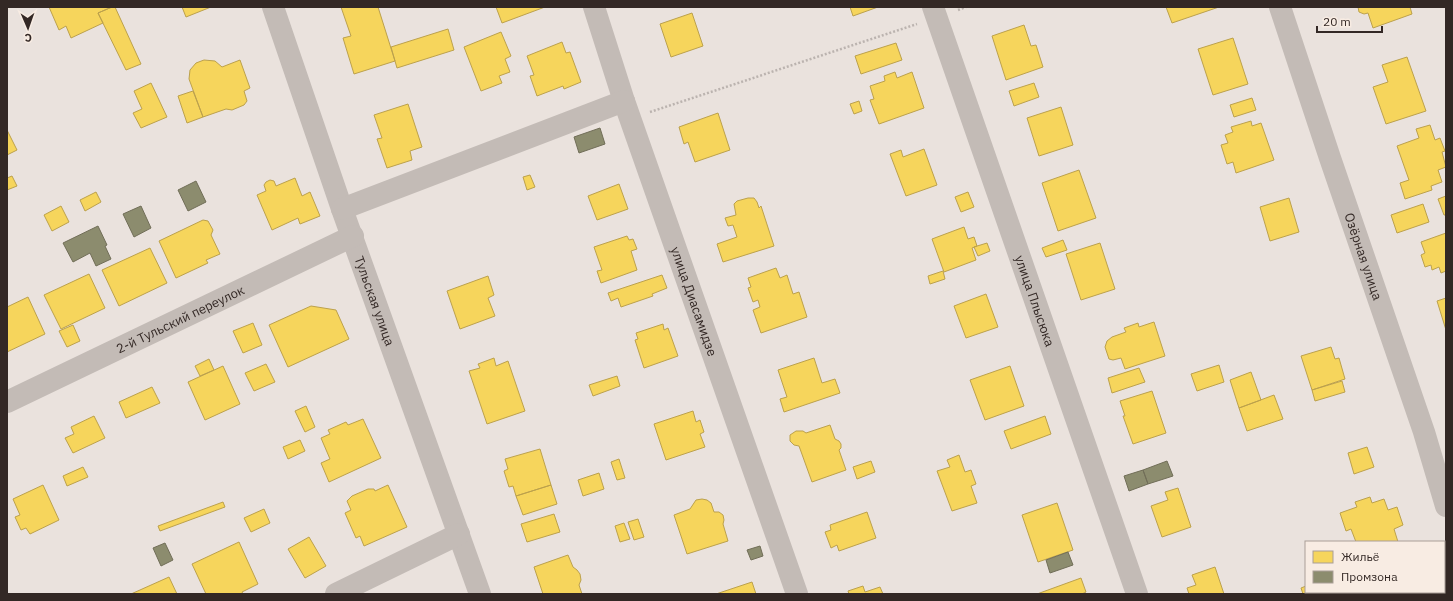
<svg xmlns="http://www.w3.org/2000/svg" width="1453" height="601" font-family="'IBM Plex Sans',sans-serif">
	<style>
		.homes { fill: #f6d55c; stroke: #bca14c }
		.industry { fill: #8c8c6e; stroke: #716e58 }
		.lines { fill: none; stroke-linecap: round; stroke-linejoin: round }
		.path { stroke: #bbb3af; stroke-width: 2.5; stroke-dasharray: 2 2; stroke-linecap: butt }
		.minor { stroke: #c3bbb6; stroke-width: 22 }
		.labels { text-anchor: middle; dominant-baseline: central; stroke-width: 4; stroke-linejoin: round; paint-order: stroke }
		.street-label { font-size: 13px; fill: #332825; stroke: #f8ece3 }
	</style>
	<rect width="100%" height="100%" fill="#eae2dd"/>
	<path class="homes" d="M49 7H112L98 13 103 23 71 38 66 26 59 30Z
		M112 7H115L141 64 126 70 98 13Z
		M182 7H211L186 17Z
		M341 7H378L395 61 354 74 343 38 351 36Z
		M496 7H545L502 23Z
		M850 7H878L853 16Z
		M1166 7H1219L1172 23Z
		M1358 7H1410L1412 14 1373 28 1368 13 1364 14 1359 12Z
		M692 13 703 46 671 57 660 24Z
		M1024 25 1031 46 1036 45 1043 67 1006 80 992 36Z
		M448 29 454 50 397 68 391 47Z
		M501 32 511 56 505 59 510 72 499 76 502 83 481 91 464 47Z
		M1233 38 1248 84 1213 95 1198 49Z
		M562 42 566 53 570 52 581 82 564 89 563 86 537 96 530 76 534 75 527 56Z
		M896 43 902 60 861 74 855 56Z
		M1407 57 1426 111 1386 124 1373 87 1388 82 1382 65Z
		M204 60 215 61 222 67 240 60 250 88 244 91 247 101 244 105 232 110 226 109 203 117 189 79 190 70 196 63Z
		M895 72 897 78 912 72 924 108 879 124 870 100 874 99 870 86 885 81 884 76Z
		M151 83 167 117 141 128 133 113 142 109 134 91Z
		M1034 83 1039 97 1014 106 1009 91Z
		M193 91 203 117 187 123 178 96Z
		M1252 98 1256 110 1234 117 1230 105Z
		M859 101 862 111 854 114 850 104Z
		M408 104 422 147 410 151 412 160 387 168 377 139 382 138 374 115Z
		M1061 107 1073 145 1039 156 1027 118Z
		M718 113 730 150 695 162 688 142 684 144 679 127Z
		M1251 121 1252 126 1261 123 1274 160 1236 173 1233 162 1227 164 1221 145 1228 143 1225 135 1233 132 1231 127Z
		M1430 125 1435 140 1440 138 1445 151 1442 152 1446 167 1438 170 1442 182 1431 186 1432 190 1405 199 1400 183 1409 180 1397 146 1419 138 1416 129Z
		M7 130 17 150 7 155Z
		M924 149 937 185 906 196 890 154 901 150 903 157Z
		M1079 170 1096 218 1058 231 1042 183Z
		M530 175 535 187 527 190 523 177Z
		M12 176 17 186 7 190V178Z
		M295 178 302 196 310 192 320 216 300 224 298 218 272 230 257 195 266 191 264 185 266 182 270 180 274 181 276 186Z
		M619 184 628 209 597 220 588 196Z
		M96 192 101 202 85 211 80 200Z
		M968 192 974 207 961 212 955 197Z
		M1446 196V215H1444L1438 199Z
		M748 198H754L757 202 759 208 761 206 774 246 723 262 717 244 737 237 733 225 728 226 725 218 736 215 734 204 737 201Z
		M1289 198 1299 232 1270 241 1260 207Z
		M1423 204 1429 222 1397 233 1391 215Z
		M61 206 69 222 52 231 44 215Z
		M203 220 208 221 213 230 211 235 220 254 206 260 208 263 176 278 159 241Z
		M964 227 968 239 974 237 977 246 972 248 976 260 944 272 932 239Z
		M1446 233V271L1441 273 1439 267 1432 270 1431 265 1425 267 1421 255 1425 253 1421 242Z
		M627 236 629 240 633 239 637 249 631 251 637 270 601 283 597 271 602 270 594 247Z
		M1063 240 1067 250 1046 257 1042 248Z
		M987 243 990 251 978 256 974 247Z
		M1100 243 1115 289 1081 300 1066 254Z
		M150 248 167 283 119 306 102 270Z
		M776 268 780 278 787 275 793 294 799 292 807 317 761 333 753 310 760 307 758 300 753 302 748 288 751 287 748 278Z
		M943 271 945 279 930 284 928 276Z
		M89 274 105 308 61 329 44 295Z
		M662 275 667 288 652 294 653 296 621 307 618 298 611 301 608 293Z
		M488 276 494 295 488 298 495 316 460 329 447 291Z
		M986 294 998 327 966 338 954 306Z
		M28 297 45 334 7 352V307Z
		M1446 298V330L1437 301Z
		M311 306 336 310 349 339 288 367 269 325Z
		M1154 322 1165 356 1125 369 1121 358 1113 360 1109 359 1105 347 1107 341 1112 337 1126 332 1124 328 1138 323 1139 327Z
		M253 323 262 345 243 353 233 331Z
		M663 324 664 330 668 328 678 356 644 368 635 340 638 339 636 333Z
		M73 325 80 341 67 347 59 331Z
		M1331 347 1335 359 1339 358 1345 379 1312 390 1301 356Z
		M494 358 496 366 508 361 525 411 487 424 469 371 480 368 478 364Z
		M814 358 822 383 835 379 840 393 784 412 780 399 787 397 778 370Z
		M209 359 214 370 200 376 195 366Z
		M266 364 275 382 254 391 245 373Z
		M1219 365 1224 382 1197 391 1191 374Z
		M223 366 240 404 205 420 188 382Z
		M1010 366 1024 406 985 420 970 380Z
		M1139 368 1145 382 1112 393 1108 378Z
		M1251 372 1261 400 1239 408 1230 380Z
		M617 376 620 386 593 396 589 385Z
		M1342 381 1345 392 1315 401 1312 390Z
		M152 387 160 403 126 418 119 402Z
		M1152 391 1166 433 1133 444 1123 416H1125L1120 401Z
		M1274 395 1283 419 1247 431 1239 408Z
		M306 406 315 427 305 432 295 411Z
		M693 411 696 422 700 420 704 432 700 434 705 447 666 460 654 424Z
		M94 416 105 438 73 453 65 438 74 434 71 427Z
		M1045 416 1051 434 1011 449 1004 431Z
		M363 419 381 458 329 482 321 463 330 459 321 438 330 434 328 430 346 422 348 425Z
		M830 425 835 439 839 441 841 444V448L839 450 846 470 812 482 799 446 794 445 790 441V435L796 431H803L806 433Z
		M300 440 305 451 288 459 283 447Z
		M1367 447 1374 467 1354 474 1348 453Z
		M540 449 551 485 516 496 513 486 509 487 504 471 508 469 505 459Z
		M959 455 965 472 971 470 976 484 971 486 977 503 952 511 937 471 950 467 947 460Z
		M619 459 625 478 617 480 611 462Z
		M871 461 875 472 857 479 853 467Z
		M83 467 88 477 67 486 63 476Z
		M599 473 604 489 583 496 578 480Z
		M43 485 59 520 30 534 26 528 21 530 15 517 20 515 13 499Z
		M388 485 407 527 364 546 360 536 356 538 345 513 351 510 347 501 352 496 368 489H374L375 491Z
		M551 485 557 504 523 515 516 496Z
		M1178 488 1191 527 1162 537 1151 506 1168 500 1165 492Z
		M1370 497 1372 503 1384 499 1388 510 1397 507 1403 525 1394 529 1398 542H1356L1351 529 1346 531 1340 513 1357 507 1355 502Z
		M702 499 707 500 711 503 714 512H719L723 515 724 520 723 524 728 541 687 554 674 515 690 509 696 500Z
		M223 502 225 507 160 531 158 526Z
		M1057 503 1073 550 1038 562 1022 515Z
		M264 509 270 523 251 532 244 518Z
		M867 512 876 538 839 551 837 545 831 548 825 532 831 530 830 525Z
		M554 514 560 532 527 542 521 524Z
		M638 519 644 537 634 540 628 522Z
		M624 523 630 539 620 542 615 526Z
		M309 537 326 566 305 578 288 549Z
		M239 542 258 584 242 592 243 594H206L192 564Z
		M568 555 573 567 577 570 580 574 581 580 579 585 582 594H543L534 567Z
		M1215 567 1224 594H1189L1187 588 1196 585 1192 575Z
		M169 577 177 594H131Z
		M1081 578 1086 592 1082 594H1037Z
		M752 582 756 594H716Z
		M863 586 865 592 880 587 883 594H849L848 591Z
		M1306 586V592H1328L1329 594H1303L1301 588Z"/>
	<path class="industry" d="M600 128 605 144 579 153 574 137Z
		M196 181 206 202 188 211 178 190Z
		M141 206 151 228 134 237 123 214Z
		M98 226 107 245 105 246 111 259 96 266 90 253 73 262 63 243Z
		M1167 461 1173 476 1148 484 1143 470Z
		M1143 470 1148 484 1129 491 1124 476Z
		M165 543 173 560 161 566 153 548Z
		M760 546 763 556 751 560 747 550Z
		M1068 552 1073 565 1050 573 1046 560Z"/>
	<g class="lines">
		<path class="path" d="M958 10 966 7
			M650 112 917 24"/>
		<g class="minor">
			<path id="s1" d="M273 7 342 209 480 594"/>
			<path id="s2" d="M594 7 624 101 797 594"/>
			<path id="s3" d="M933 7 1137 594"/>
			<path id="s4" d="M1280 7 1330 158 1424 432 1446 506"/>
			<path d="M342 209 624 101"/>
			<path id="s5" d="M7 402 353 236"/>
			<path d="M336 594 459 534"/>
		</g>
	</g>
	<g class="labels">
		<g class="street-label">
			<text stroke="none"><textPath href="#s4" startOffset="263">Озёрная улица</textPath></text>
			<text stroke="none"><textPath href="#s1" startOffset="311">Тульская улица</textPath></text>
			<text stroke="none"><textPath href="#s2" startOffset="311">улица Диасамидзе</textPath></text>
			<text stroke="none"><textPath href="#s3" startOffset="311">улица Плысюка</textPath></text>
			<text stroke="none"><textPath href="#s5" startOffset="192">2-й Тульский переулок</textPath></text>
		</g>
	</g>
	<rect width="1453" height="601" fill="none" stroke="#332825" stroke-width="16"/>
	<rect x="1305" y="541" width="140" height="52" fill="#f8ece3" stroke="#a99e97"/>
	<rect x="1313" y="551" width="20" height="12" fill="#f6d55c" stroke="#a99e97"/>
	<text x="1341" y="561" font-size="12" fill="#332825">Жильё</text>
	<rect x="1313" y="571" width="20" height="12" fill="#8c8c6e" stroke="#a99e97"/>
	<text x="1341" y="581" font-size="12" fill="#332825">Промзона</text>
	<g transform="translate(28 28) rotate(178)" stroke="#f8ece3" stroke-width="3" paint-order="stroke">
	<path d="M0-3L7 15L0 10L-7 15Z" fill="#332825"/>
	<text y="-6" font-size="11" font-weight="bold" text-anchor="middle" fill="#332825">С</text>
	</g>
	<path d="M1317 26v6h65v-6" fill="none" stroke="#332825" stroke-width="2"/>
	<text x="1323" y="26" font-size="12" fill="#332825" stroke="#f8ece3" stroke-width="3" paint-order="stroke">20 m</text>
</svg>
